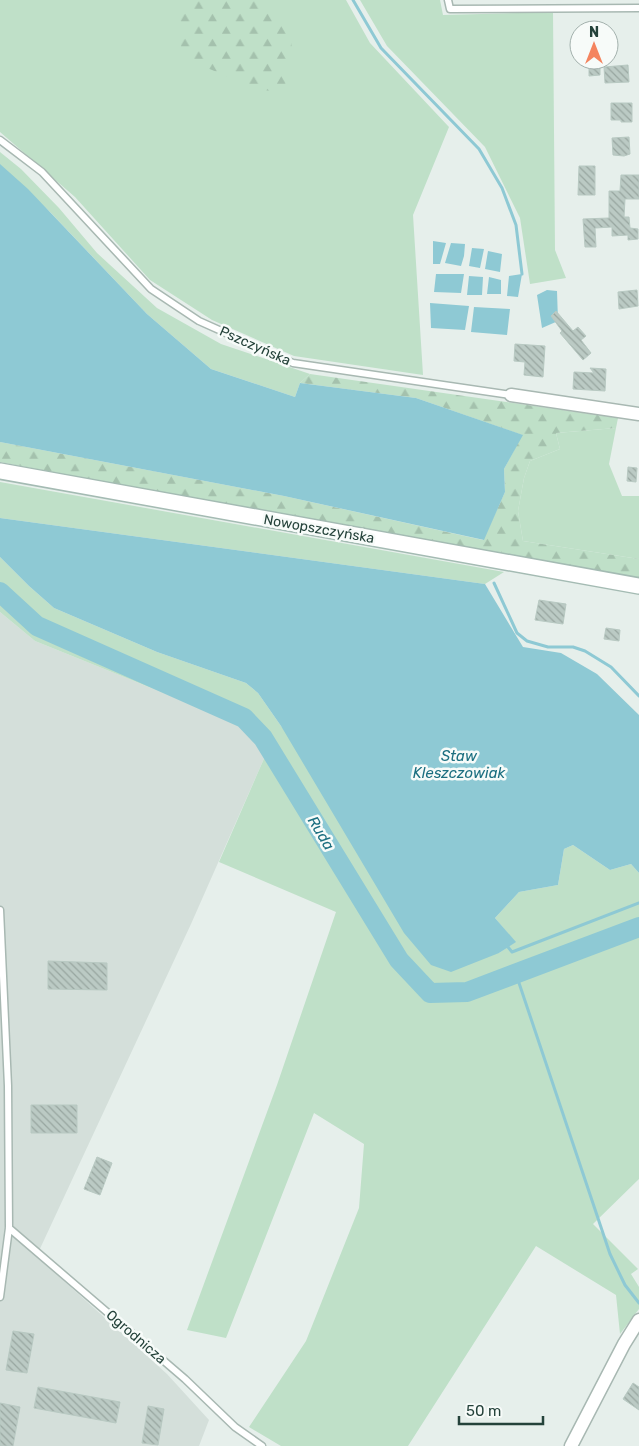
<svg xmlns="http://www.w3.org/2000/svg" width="639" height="1446" font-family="Rubik,sans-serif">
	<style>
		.built { fill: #d4dfda }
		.grass { fill: #bfe0c8 }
		.forest { fill: url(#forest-firs) }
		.water { fill: #8ec9d4 }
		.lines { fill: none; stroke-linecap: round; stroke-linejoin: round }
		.stream { stroke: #8ec9d4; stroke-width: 3 }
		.river { stroke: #8ec9d4; stroke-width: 20 }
		.building { fill: url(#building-back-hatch); stroke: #b8c9c2 }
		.lane-casing { stroke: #a8b8b2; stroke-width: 9 }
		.street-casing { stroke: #a8b8b2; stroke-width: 15 }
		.secondary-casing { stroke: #a4bbb3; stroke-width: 18 }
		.lane { stroke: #fff; stroke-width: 6 }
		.street { stroke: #fff; stroke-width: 12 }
		.secondary { stroke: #fff; stroke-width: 15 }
		.labels { text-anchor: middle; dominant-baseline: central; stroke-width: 5; stroke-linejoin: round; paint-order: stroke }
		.street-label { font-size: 14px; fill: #24423a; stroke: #f7fbf9 }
		.water-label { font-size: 15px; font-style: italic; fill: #1c6f80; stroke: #f7fbf9 }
	</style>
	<defs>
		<pattern id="forest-firs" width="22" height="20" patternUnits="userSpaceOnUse" patternTransform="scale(1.25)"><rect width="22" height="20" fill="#bfe0c8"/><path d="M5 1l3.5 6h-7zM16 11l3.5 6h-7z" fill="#a4c1ad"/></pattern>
		<pattern id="building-back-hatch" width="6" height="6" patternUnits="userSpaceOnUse" patternTransform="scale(1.25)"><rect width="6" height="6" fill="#bbcac4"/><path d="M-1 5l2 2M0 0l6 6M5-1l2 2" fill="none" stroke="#98a6a0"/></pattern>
	</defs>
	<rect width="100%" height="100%" fill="#e6efeb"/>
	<path class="built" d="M0 612 35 641 243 725 266 754 191 924 38 1253H33L167 1374 209 1420 199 1446H0Z"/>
	<path class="grass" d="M0 0H346L370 43 449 127 413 215 423 375 294 356 212 320 150 280 75 197 0 132Z
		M360 0H440L443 15 553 12 555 250 566 278 530 284 520 218 485 147 387 46Z
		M0 152 21 169 59 208 97 253 157 308 221 344 310 374 300 383 295 397 211 369 147 314 51 213 0 165Z
		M616 428 609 464 622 496H639V559L523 541 518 511 524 478 530 461 560 449 556 433Z
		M0 482 504 572 485 584 0 518Z
		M0 557 29 586 54 608 157 652 246 683 258 693 281 726 499 953 515 942 495 918 519 892 558 885 564 849 573 845 610 870 631 864 639 873V1179L593 1224 638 1269 631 1274 639 1287V1309L620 1334 616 1295 536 1246 408 1446H281L249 1427 306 1341 359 1208 364 1144 314 1113 226 1338 187 1330 277 1085 336 912 219 862 266 754 243 725 35 641 0 612Z"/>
	<path class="forest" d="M180 0H270L294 30 284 94 255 88 181 57Z
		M310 374 618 418 616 428 556 433 560 449 530 461 524 478 518 511 523 541 639 559V579L514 555 318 523 0 462V442L284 496 483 540 505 492 504 469 522 435 416 398 300 383Z"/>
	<path class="water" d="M0 164 28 189 147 314 211 369 295 397 300 383 416 398 523 435 504 469 505 492 484 540 284 496 0 442Z
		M433 241 446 243 440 264H433Z
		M451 243 465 244 464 256 461 266 445 263Z
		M472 248 484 249 480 268 469 266Z
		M488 251 502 254 500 272 485 269Z
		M436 274H464L461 293 434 292Z
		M522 274 518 297 507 296 509 276Z
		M469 276 483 277 482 295H467Z
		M489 277 501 280V294H487Z
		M547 290 557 291 558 321 542 328 537 295Z
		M430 303 469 306 465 330 431 328Z
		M474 307 510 309 507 335 471 332Z
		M0 518 485 584 523 647 561 653 597 674 639 715V873L631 864 610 870 573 845 564 849 558 885 519 892 495 918 516 942 499 953 451 972 431 965 404 933 281 726 258 693 246 683 157 652 54 608 29 586 0 557Z"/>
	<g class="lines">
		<path class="stream" d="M353 0 381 48 479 149 502 188 516 225 522 274
			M494 583 517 633 527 641 548 647H573L585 651 611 667 639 696
			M508 947 512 952 639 903
			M516 974 610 1254 625 1285 639 1303"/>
		<path class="river" d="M0 592 37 626 244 718 263 738 399 960 430 993 467 992 639 927"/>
	</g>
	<path class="building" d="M589 60H600V75L589 76Z
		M628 65 629 82 605 83 604 67Z
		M611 103H632V122H621V120H611Z
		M629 137 630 154 624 156 613 155 612 138Z
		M579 166H595V195H578Z
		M621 175H639V199H625L624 217H629L630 228 638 229V239L628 240V235L612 236V227L595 228 596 247H585L583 219 609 218V191H620Z
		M637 290 638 306 619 309 618 292Z
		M556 311 573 331 578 327 586 336 581 340 591 353 583 360 560 333 562 331 551 316Z
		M515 344 545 346 543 377 524 375 525 362 514 361Z
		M590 368 606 369 605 391 573 389 574 372 594 373Z
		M628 467 637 468 636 482 627 481Z
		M539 600 566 604 563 624 535 620Z
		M606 628 620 630 619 641 604 639Z
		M48 961 107 963V990L48 989Z
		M31 1105H77V1133H31Z
		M97 1157 112 1163 100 1195 84 1189Z
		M13 1331 34 1334 27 1373 6 1370Z
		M633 1383 639 1387V1410L623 1399Z
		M38 1387 120 1402 116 1423 34 1408Z
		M0 1403 20 1407 13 1446H0Z
		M148 1406 164 1409 158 1445 142 1443Z"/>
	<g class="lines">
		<g class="lane-casing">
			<path id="lane" d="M448 0 450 9 639 8
				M0 140 42 172 151 289 199 321 293 363 511 395
				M0 910 8 1086 9 1228 0 1297
				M9 1228 185 1379 235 1427 262 1446"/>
		</g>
		<g class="street-casing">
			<path id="street" d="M511 395 639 414
				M571 1446 624 1344 639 1320"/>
		</g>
		<g class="secondary-casing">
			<path id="secondary" d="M0 471 639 586"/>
		</g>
		<use href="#lane" class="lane"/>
		<use href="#street" class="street"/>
		<use href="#secondary" class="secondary"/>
	</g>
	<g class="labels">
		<g class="street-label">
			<text transform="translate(255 346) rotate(24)">Pszczyńska</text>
			<text transform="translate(319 529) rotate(10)">Nowopszczyńska</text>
			<text transform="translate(136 1337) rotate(41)">Ogrodnicza</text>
		</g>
		<g class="water-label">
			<text x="459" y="756">Staw<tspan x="459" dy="17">Kleszczowiak</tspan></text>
			<text transform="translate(321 833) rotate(59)">Ruda</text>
		</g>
	</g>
	<g transform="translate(594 45)"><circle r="24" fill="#f7fbf9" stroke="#a3b1ad"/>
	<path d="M0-4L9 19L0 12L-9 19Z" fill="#f4845f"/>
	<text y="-8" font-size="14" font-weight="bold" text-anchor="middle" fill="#24423a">N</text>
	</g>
	<path d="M459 1416v8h84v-8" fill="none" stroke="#24423a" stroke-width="2.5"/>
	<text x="466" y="1416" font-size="15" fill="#24423a" stroke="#f7fbf9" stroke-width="4" paint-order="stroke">50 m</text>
</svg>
